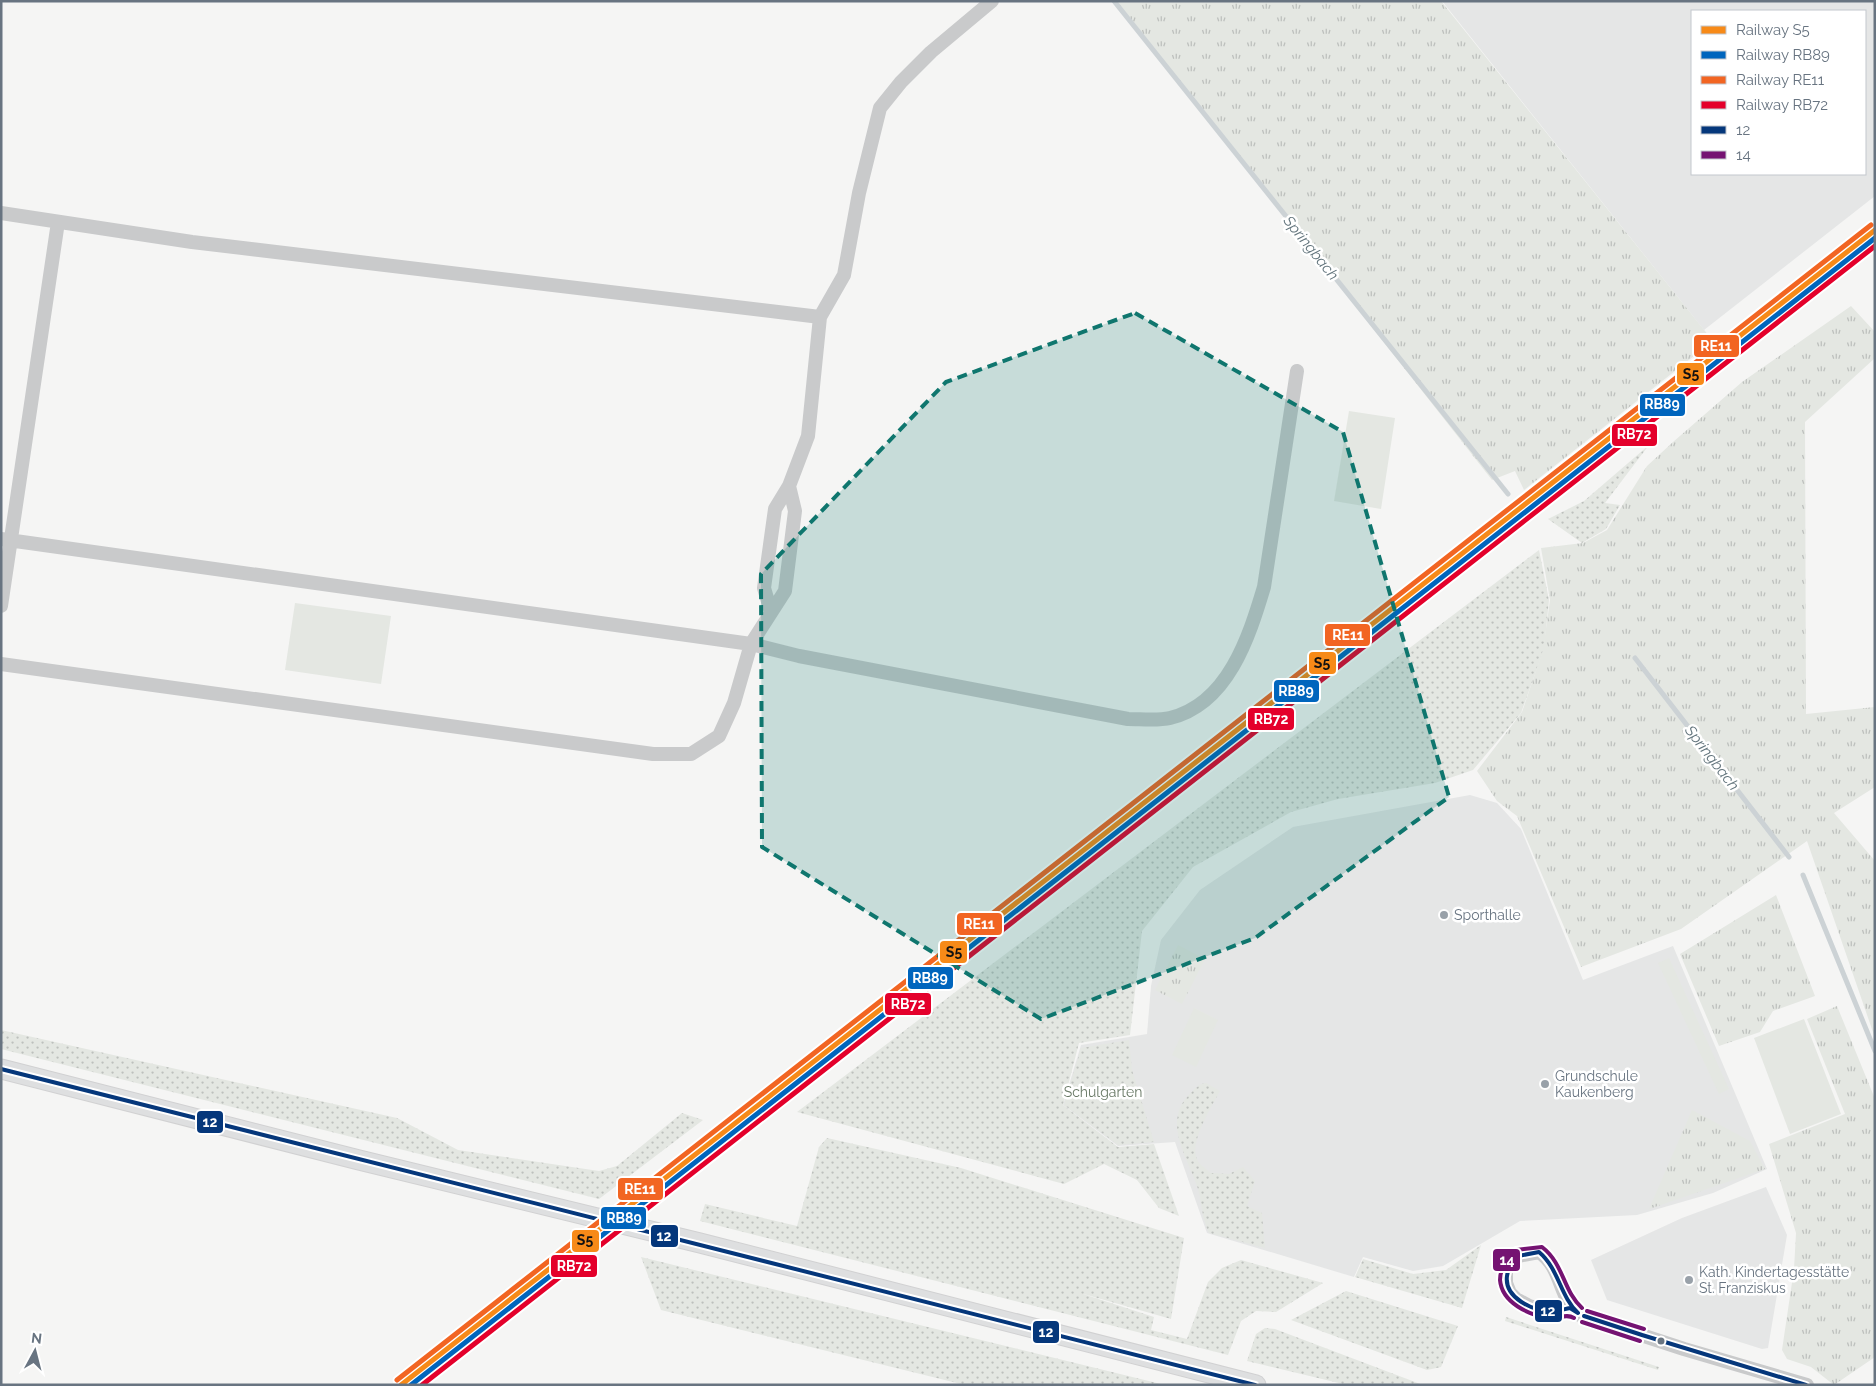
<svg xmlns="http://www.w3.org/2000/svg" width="1876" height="1386" font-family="Raleway,sans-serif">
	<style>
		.built { fill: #e5e6e6; fill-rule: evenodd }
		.grass { fill: url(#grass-dots) }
		.park { fill: url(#park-tufts) }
		.pitch { fill: #e4e7e2 }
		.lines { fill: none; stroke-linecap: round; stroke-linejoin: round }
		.stream { stroke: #ccd2d5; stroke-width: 5 }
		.secondary-casing { stroke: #d1d1d2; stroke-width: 21 }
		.street { stroke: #c9cacb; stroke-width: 14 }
		.secondary { stroke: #dedfe0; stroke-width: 19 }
		.bus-1-casing { stroke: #fff; stroke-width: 8 }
		.bus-2-casing { stroke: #fff; stroke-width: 8 }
		.bus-1 { stroke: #05377b; stroke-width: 4 }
		.bus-2 { stroke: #751372; stroke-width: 4 }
		.rail-1-casing { stroke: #fff; stroke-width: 9 }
		.rail-2-casing { stroke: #fff; stroke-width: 9 }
		.rail-3-casing { stroke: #fff; stroke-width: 9 }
		.rail-4-casing { stroke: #fff; stroke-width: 9 }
		.rail-1 { stroke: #f78a18; stroke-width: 5 }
		.rail-2 { stroke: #0065bd; stroke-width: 5 }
		.rail-3 { stroke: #f26522; stroke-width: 5 }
		.rail-4 { stroke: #e4002b; stroke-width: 5 }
		.marked { fill: #0f766e; fill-opacity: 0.2; stroke: #0f766e; stroke-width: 4; stroke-dasharray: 10 6; stroke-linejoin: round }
		.poi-dot { fill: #99a1a9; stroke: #fff; stroke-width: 2 }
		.bus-dot { fill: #687481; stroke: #fff; stroke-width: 2 }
		.labels { text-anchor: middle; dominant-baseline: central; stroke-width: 5; stroke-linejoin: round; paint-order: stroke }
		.poi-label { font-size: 14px; fill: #687481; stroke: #fff; text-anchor: start }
		.park-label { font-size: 14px; fill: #697966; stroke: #fff }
		.water-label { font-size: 15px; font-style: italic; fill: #63757d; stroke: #fff }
		.line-badge { stroke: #fff; stroke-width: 2 }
		.badge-label { font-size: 14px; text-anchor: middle; font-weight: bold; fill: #fff }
		.pale-badge-label { font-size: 14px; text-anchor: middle; font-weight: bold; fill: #111 }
	</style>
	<defs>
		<pattern id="grass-dots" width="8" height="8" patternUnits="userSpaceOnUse" patternTransform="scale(1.25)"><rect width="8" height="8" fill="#e4e7e2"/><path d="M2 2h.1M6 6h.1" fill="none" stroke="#bdc0bd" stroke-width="1.8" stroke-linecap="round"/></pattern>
		<pattern id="park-tufts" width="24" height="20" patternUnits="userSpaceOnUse" patternTransform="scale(1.25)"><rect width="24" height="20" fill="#e4e7e2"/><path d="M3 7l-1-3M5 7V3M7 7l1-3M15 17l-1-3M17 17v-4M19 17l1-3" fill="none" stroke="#bdc0bd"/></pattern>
	</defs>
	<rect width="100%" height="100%" fill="#f5f5f4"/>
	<path class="built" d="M1442 1H1875V196L1704 330ZM1692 11H1865V174H1692Z
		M1470 795 1497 803 1521 829 1583 980 1673 946 1767 1169 1713 1193 1637 1215 1520 1221 1443 1266 1413 1271 1363 1257 1354 1277 1207 1233 1175 1142 1118 1146 1063 1105 1081 1045 1147 1034 1151 986 1161 940 1200 890 1293 827Z
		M1766 1187 1787 1235 1768 1348 1762 1349 1607 1300 1591 1260 1682 1218Z"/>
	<path class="grass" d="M1649 445 1605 503 1620 505 1606 529 1582 543 1548 519 1584 501Z
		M1539 550 1549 600 1544 649 1521 713 1473 770 1435 783 1338 799 1291 812 1193 867 1142 931 1130 1035 1079 1043 1063 1105 1118 1147 1154 1144 1179 1216 1159 1208 1137 1180 1104 1164 1064 1184 797 1112Z
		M1 1030 397 1118 458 1150 599 1171 617 1166 682 1113 703 1120 599 1199 1 1049Z
		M1129 1040 1132 1070 1154 1142 1118 1145 1064 1105 1081 1048Z
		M1206 1083 1220 1091C1212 1106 1189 1142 1197 1159 1199 1164 1207 1170 1211 1173L1229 1174 1243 1167 1255 1181 1247 1206 1262 1213 1265 1248 1209 1233C1202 1219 1202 1204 1198 1189 1189 1159 1162 1124 1188 1096 1194 1090 1198 1084 1206 1083Z
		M827 1138 961 1168 1184 1238 1171 1319 1080 1293 1154 1317 1151 1330 1187 1339 1208 1282 1222 1268 1241 1260 1323 1283 1276 1312 1256 1311 1241 1321 1228 1355 700 1221 705 1204 797 1226 819 1147Z
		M1481 1245 1462 1308 1355 1277 1363 1259 1413 1274 1446 1270Z
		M641 1257 1165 1385H965L661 1310Z
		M1346 1291 1458 1326 1441 1367 1427 1370 1291 1320Z
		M1506 1317 1659 1367 1658 1370 1505 1321Z
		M1265 1328 1275 1329 1423 1385H1347L1247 1361 1256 1334Z"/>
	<path class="park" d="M1116 1H1441L1713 341 1524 490 1515 471 1492 480Z
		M1851 306 1875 332V358L1805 422 1806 714 1875 707V787L1834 813 1875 861V1038L1807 841 1681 929 1581 967 1517 816 1497 801 1477 771 1522 712 1543 650 1550 600 1541 548 1583 543 1607 530 1647 466 1673 442 1742 382Z
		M1776 895 1815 996 1773 1011 1760 1032 1719 1046 1680 954Z
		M1178 945 1205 959 1182 1004 1155 990Z
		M1837 1006 1875 1099V1357L1834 1385 1811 1367 1787 1359 1782 1350 1794 1269 1796 1233 1769 1144 1845 1114 1807 1019Z
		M1692 1110 1750 1141 1765 1169 1649 1209Z"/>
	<path class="pitch" d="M1349 411 1395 418 1381 509 1334 501Z
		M295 603 391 616 381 684 285 670Z
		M1669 958 1729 1089 1719 1094 1658 963Z
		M1194 1008 1218 1020 1196 1067 1172 1055Z
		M1804 1019 1841 1114 1790 1134 1754 1038Z"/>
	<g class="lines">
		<path class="stream" d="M1114 1 1508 494
			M1635 658 1789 857
			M1803 875 1875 1051"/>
		<g class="secondary-casing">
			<path id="secondary" d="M1 1069 359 1160 700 1243 1256 1385"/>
		</g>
		<path class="street" d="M1 213 192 242 820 317 844 275 859 193 880 108 901 82 931 52 992 1
			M1 539 751 644 799 656 1128 719C1141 719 1158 721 1170 718 1228 704 1249 637 1264 587L1297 371
			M1 606 58 222
			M771 612 764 588 775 509 789 486
			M1 664 653 754H691L719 736 734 703 751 644 785 591 795 511 789 486 808 436 820 317
			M1570 1308 1549 1312 1529 1306 1516 1299 1510 1293 1506 1283V1271L1510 1264 1518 1256 1539 1252C1563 1268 1558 1299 1580 1315L1684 1349 1807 1385"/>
		<use href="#secondary" class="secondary"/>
		<g class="bus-1-casing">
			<path id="bus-1" d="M1 1069C419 1175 837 1278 1255 1385
				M1539 1252C1559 1269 1560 1296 1578 1313L1570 1308C1564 1309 1557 1312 1551 1311 1533 1311 1504 1298 1507 1276 1508 1268 1513 1262 1518 1256Z
				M1584 1316 1642 1335
				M1584 1316 1642 1335
				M1642 1335 1806 1385
				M1642 1335 1806 1385"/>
		</g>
		<g class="bus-2-casing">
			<path id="bus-2" d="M1587 1311 1644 1329
				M1574 1318C1566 1313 1559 1319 1549 1318 1529 1315 1502 1303 1500 1280 1500 1269 1507 1257 1516 1250L1542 1247C1564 1264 1563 1291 1582 1308
				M1582 1322 1640 1341"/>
		</g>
		<use href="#bus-1" class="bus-1"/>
		<use href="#bus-2" class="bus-2"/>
		<g class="rail-1-casing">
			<path id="rail-1" d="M401 1385 1875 230"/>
		</g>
		<g class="rail-2-casing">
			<path id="rail-2" d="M411 1385 1875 238"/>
		</g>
		<g class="rail-3-casing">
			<path id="rail-3" d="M397 1380 1871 225"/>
		</g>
		<g class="rail-4-casing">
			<path id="rail-4" d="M422 1385 1875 246"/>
		</g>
		<use href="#rail-1" class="rail-1"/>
		<use href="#rail-2" class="rail-2"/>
		<use href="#rail-3" class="rail-3"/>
		<use href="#rail-4" class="rail-4"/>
	</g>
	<path class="marked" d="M1135 313 1343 432 1449 797 1255 938 1041 1019 762 847 761 574 946 382Z"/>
	<g class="poi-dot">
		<circle cx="1444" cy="915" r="5"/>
		<circle cx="1545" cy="1084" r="5"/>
		<circle cx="1689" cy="1280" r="5"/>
	</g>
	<circle class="bus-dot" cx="1661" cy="1341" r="4.5"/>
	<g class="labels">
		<g class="poi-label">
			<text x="1454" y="915">Sporthalle</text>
			<text x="1555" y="1076">Grundschule<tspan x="1555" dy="16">Kaukenberg</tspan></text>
			<text x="1699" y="1272">Kath. Kindertagesstätte<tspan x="1699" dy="16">St. Franziskus</tspan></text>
		</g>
		<g class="park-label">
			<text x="1103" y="1092">Schulgarten</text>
		</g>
		<g class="water-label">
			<text transform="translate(1311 248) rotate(51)">Springbach</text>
			<text transform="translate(1712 758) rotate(52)">Springbach</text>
		</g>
	</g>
	<g class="line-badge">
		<rect x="1693" y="334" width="47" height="24" rx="5" fill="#f26522"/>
		<rect x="1676" y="362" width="29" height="24" rx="5" fill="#f78a18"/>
		<rect x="1639" y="393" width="47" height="24" rx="5" fill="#0065bd"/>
		<rect x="1611" y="423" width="47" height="24" rx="5" fill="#e4002b"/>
		<rect x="1324" y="623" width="47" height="24" rx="5" fill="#f26522"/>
		<rect x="1308" y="651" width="29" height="24" rx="5" fill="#f78a18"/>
		<rect x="1273" y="679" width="47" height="24" rx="5" fill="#0065bd"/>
		<rect x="1247" y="707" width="48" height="24" rx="5" fill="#e4002b"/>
		<rect x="956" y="912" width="47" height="24" rx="5" fill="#f26522"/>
		<rect x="939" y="940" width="29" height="24" rx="5" fill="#f78a18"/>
		<rect x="907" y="966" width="47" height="24" rx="5" fill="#0065bd"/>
		<rect x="884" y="992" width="48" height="24" rx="5" fill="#e4002b"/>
		<rect x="196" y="1110" width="28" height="24" rx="5" fill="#05377b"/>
		<rect x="617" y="1177" width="47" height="24" rx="5" fill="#f26522"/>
		<rect x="600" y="1206" width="47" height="24" rx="5" fill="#0065bd"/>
		<rect x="650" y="1224" width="29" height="24" rx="5" fill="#05377b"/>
		<rect x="571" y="1229" width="29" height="24" rx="5" fill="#f78a18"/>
		<rect x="1492" y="1248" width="29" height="24" rx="5" fill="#751372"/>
		<rect x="550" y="1254" width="48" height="24" rx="5" fill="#e4002b"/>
		<rect x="1534" y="1299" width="29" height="24" rx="5" fill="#05377b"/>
		<rect x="1032" y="1320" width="28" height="24" rx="5" fill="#05377b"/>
	</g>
	<g class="badge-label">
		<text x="1716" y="351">RE11</text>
		<text x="1662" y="409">RB89</text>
		<text x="1634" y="439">RB72</text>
		<text x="1348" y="640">RE11</text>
		<text x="1296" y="696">RB89</text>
		<text x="1271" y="724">RB72</text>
		<text x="979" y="929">RE11</text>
		<text x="930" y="983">RB89</text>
		<text x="908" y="1009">RB72</text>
		<text x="210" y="1127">12</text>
		<text x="640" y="1194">RE11</text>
		<text x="624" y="1223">RB89</text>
		<text x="664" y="1241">12</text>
		<text x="1507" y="1265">14</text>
		<text x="574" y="1271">RB72</text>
		<text x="1548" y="1316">12</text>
		<text x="1046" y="1337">12</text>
	</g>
	<g class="pale-badge-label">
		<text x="1691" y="379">S5</text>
		<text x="1322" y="668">S5</text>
		<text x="954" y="957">S5</text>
		<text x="585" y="1245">S5</text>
	</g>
	<rect width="1876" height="1386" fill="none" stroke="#687481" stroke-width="5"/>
	<rect x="1691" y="10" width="175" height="165" fill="#ffffff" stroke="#c3c7cd"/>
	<rect x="1701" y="26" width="25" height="8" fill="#f78a18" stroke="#c3c7cd"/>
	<text x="1736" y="35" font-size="15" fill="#687481">Railway S5</text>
	<rect x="1701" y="51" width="25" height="8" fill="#0065bd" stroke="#c3c7cd"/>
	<text x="1736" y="60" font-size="15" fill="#687481">Railway RB89</text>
	<rect x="1701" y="76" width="25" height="8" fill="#f26522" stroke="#c3c7cd"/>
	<text x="1736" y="85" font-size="15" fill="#687481">Railway RE11</text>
	<rect x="1701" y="101" width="25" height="8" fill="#e4002b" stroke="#c3c7cd"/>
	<text x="1736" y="110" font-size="15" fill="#687481">Railway RB72</text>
	<rect x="1701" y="126" width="25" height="8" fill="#05377b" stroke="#c3c7cd"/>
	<text x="1736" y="135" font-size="15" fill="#687481">12</text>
	<rect x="1701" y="151" width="25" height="8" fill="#751372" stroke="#c3c7cd"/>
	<text x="1736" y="160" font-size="15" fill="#687481">14</text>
	<g transform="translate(35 1351) rotate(7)" stroke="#ffffff" stroke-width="4" paint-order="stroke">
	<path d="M0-4L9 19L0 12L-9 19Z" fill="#687481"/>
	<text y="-8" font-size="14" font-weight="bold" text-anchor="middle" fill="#687481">N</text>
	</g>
</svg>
